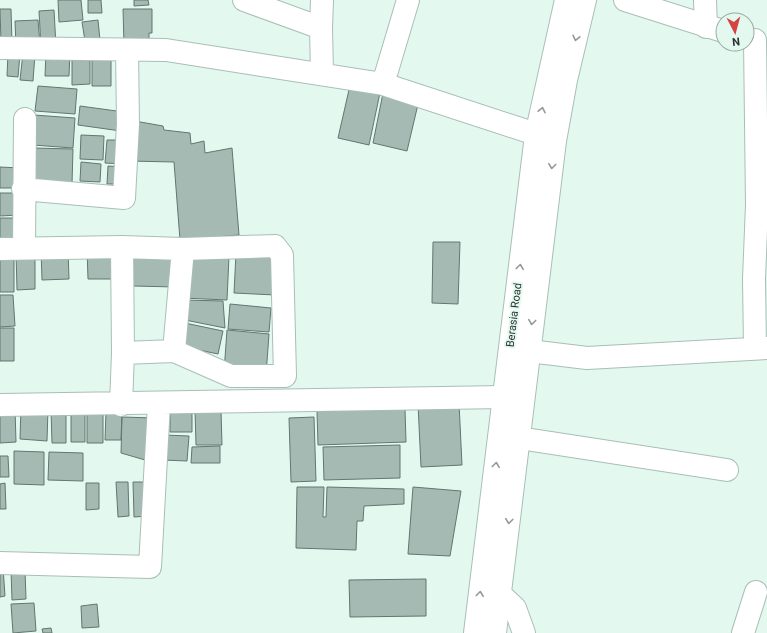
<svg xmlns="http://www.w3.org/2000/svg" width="767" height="633" font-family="Roboto,sans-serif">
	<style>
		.building { fill: #a5bab2; stroke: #63766f }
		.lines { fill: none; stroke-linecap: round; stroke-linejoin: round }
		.minor-casing { stroke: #a9beb6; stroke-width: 24 }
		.major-casing { stroke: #a9beb6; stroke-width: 24 }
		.minor { stroke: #fff; stroke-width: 22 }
		.major { stroke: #fff; stroke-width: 22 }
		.oneway { stroke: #949896 }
		.labels { text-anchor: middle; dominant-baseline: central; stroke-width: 4; stroke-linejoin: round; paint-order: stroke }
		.street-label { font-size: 11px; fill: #29312e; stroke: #e3f9f0 }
	</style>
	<rect width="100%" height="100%" fill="#e3f9f0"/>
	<path class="building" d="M58 0H81L83 20 59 22Z
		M88 0H101L102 13H88Z
		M134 0H148L149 5 134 6Z
		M0 9H11L12 43H1Z
		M123 9H152V33H149V44L124 45Z
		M54 10 56 46 41 47 39 11Z
		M38 20 40 45 16 46 15 21Z
		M98 20 100 40 85 41 82 22Z
		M72 51H90V84L72 85Z
		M46 52H70L69 76H45Z
		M92 52H111V86H92Z
		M8 53 20 54 18 77 7 76Z
		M23 53 35 54 33 81 20 80Z
		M351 81 381 88 369 145 338 138Z
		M38 86 77 89 75 114 35 111Z
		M384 88 419 100 407 151 373 143Z
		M80 106 124 112 121 131 78 125Z
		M34 115 75 118 73 148 33 145Z
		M129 120 163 126 164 130 190 133 191 144 204 141 205 153 232 148 239 235 180 240 174 162 129 161Z
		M81 135 104 136 103 160 80 159Z
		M107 140H125L124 164 105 163Z
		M33 148 73 149 72 184 31 183Z
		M81 162 101 164 100 182 80 181Z
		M108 166 123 167 122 184H107Z
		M0 167 20 168V188H0Z
		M0 193H17L18 215 0 216Z
		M0 218H20V248H0Z
		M433 242H460L458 304 432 303Z
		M68 249 69 279 42 280 41 250Z
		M87 249H119L120 279H88Z
		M178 250 176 287 133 286V251Z
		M0 252H14V292H0Z
		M16 253H35V289L17 290Z
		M236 253 277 255 275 295 234 293Z
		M185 254 229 256 227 300 182 298Z
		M0 295H13L15 326 0 327Z
		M184 300 223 301 225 328 180 319Z
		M230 304 271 308 269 332 228 329Z
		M180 322 223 331 218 354 175 345Z
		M0 328H14V361H0Z
		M227 330 269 334 266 375 224 372Z
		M459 403 462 465 421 467 418 404Z
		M21 407 48 409 47 441 20 439Z
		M15 409 16 442 0 443V410Z
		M66 409V443H52L51 410Z
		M170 409H192V432H170Z
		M405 409 406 442 318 445 317 411Z
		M71 410H85V442H71Z
		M87 410H103V443H87Z
		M195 410H221L222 445H196Z
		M106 412H122L121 440H105Z
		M122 417 154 418 152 462 121 453Z
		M314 417 316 481 291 482 289 418Z
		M164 435 189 436 187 461 163 460Z
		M400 445V478L324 480 323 447Z
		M220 446V463H191L192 447Z
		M14 451 44 452V485L14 484Z
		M49 452 83 453V481L48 480Z
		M0 456H8L9 477H0Z
		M116 482H128L129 516 118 517Z
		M133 482H149V516L134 517Z
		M5 483 6 509H0V484Z
		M86 483H99V509L86 510Z
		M297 487H324L323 517H326L327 487 404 489V504L364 506 363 521H357L356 550 296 548Z
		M413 487 461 491 450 556 408 554Z
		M0 567H3L5 596 0 597Z
		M11 570H25L26 599 12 600Z
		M426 579V616L350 617 349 580Z
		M34 603 36 631 13 633 11 604Z
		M97 604 99 627 82 628 81 606Z
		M51 628 52 633H43L42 629Z"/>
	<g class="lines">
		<g class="minor-casing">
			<path id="minor" d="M244 0 321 28
				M322 0 321 28 322 74
				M625 0 723 31
				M705 0 706 27
				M0 48 166 50 383 84 554 140
				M383 84 408 0
				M23 189 124 198 128 124 127 50
				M24 248 25 119
				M0 249 122 247 183 249 275 246 282 255 285 376H231L174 351 123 353
				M755 348 754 279 757 205 755 40
				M174 351 183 249
				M529 351 587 358 767 348
				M0 405 504 397 522 401
				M121 405 123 353 122 247
				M519 438 727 470
				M0 563 150 567 159 404
				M500 594 515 608 524 633
				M743 633 756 592"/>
		</g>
		<g class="major-casing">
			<path id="major" d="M475 633 536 135 566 0
				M495 633 555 141 566 80 585 0"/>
		</g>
		<use href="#minor" class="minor"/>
		<use href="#major" class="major"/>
	</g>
	<defs><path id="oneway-chevron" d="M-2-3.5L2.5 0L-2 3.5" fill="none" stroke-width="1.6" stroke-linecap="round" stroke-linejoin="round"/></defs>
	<g class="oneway">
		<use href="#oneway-chevron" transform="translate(576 38) rotate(103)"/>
		<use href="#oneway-chevron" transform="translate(542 110) rotate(-78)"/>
		<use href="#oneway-chevron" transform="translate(552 166) rotate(97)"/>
		<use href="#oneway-chevron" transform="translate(520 267) rotate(-83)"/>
		<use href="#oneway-chevron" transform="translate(532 322) rotate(97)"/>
		<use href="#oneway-chevron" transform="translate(496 465) rotate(-83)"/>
		<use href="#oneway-chevron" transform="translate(509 521) rotate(97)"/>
		<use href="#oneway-chevron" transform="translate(480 594) rotate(-83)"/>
	</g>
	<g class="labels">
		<g class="street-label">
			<text transform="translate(514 315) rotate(-83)">Berasia Road</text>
		</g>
	</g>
	<g transform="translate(735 32) rotate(174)"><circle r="19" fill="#e3f9f0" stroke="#99a9a2"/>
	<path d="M0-3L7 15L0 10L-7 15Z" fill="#d34442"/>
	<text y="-6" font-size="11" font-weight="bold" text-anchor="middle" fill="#29312e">N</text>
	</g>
</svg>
